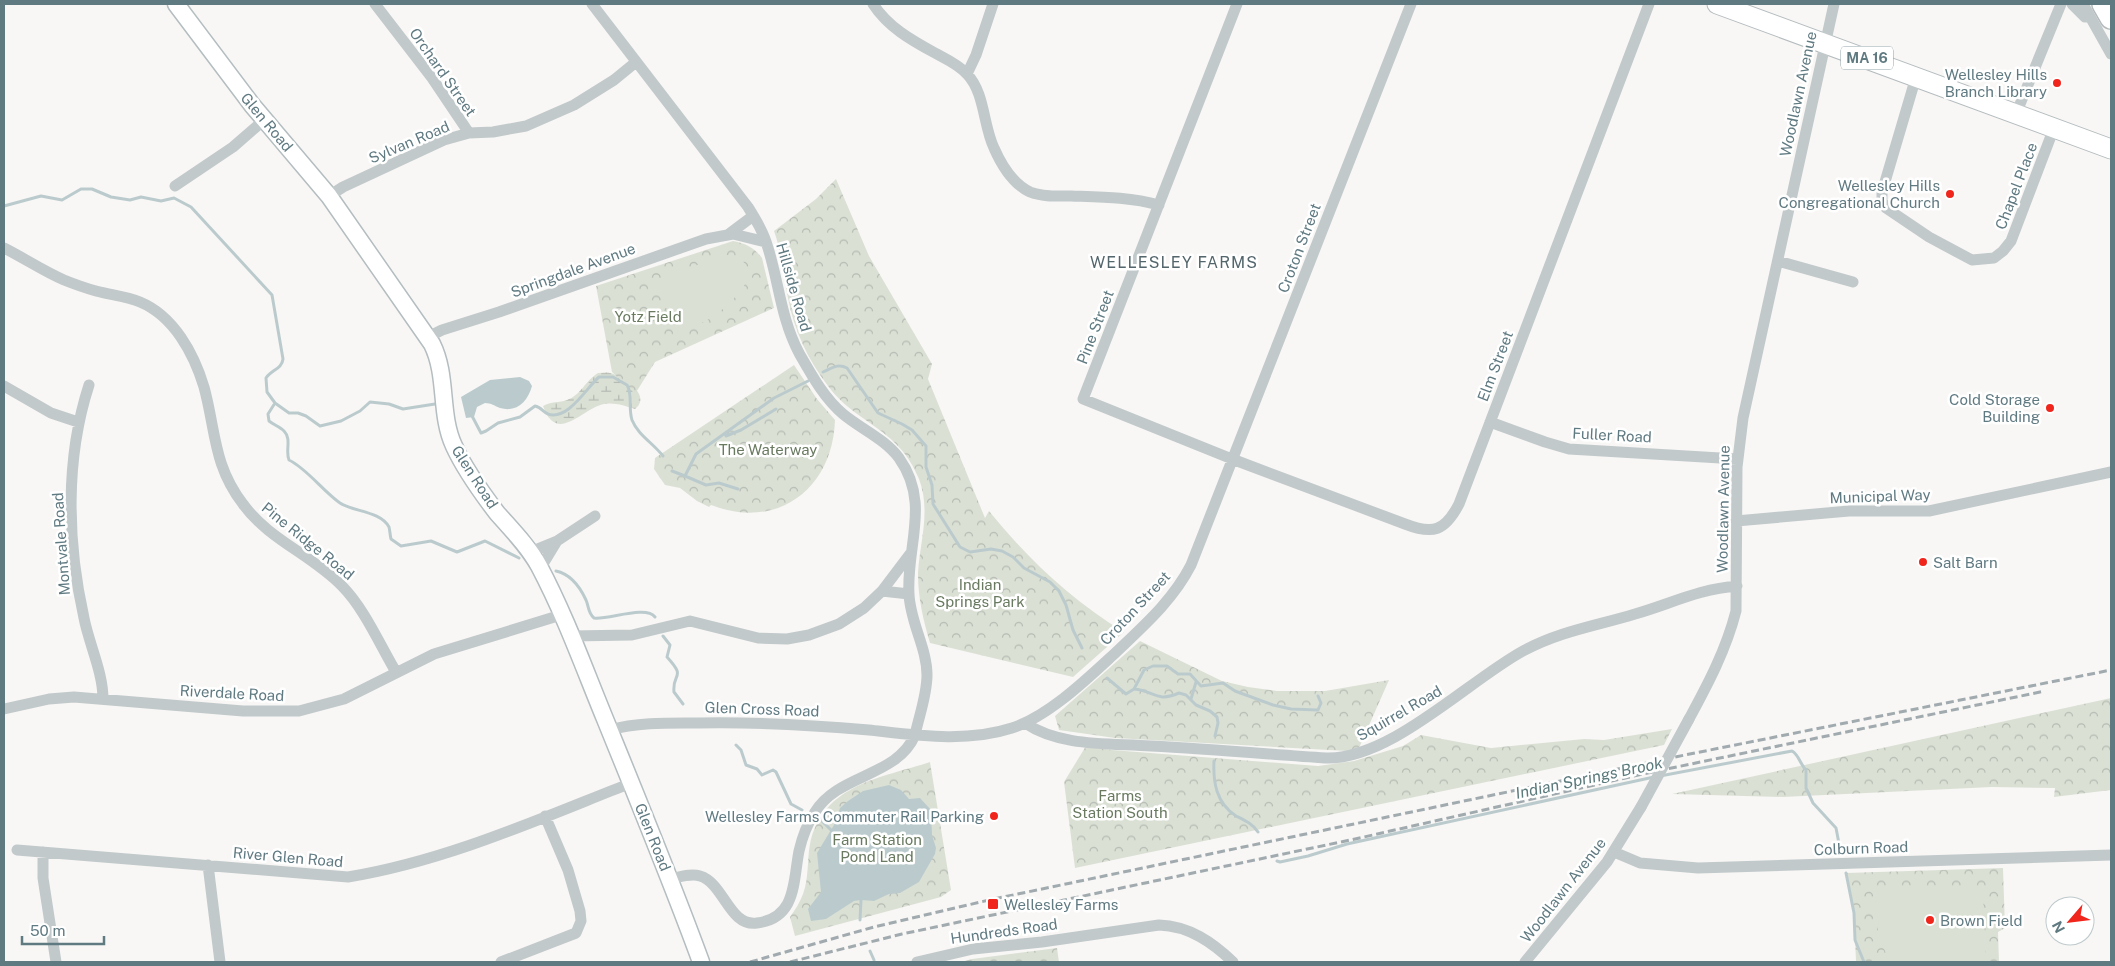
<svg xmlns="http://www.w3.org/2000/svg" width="2115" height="966" font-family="'Public Sans',sans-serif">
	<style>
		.wetland { fill: url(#wetland-marsh) }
		.park { fill: url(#park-crowns) }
		.garden { fill: #dbe0d5 }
		.water { fill: #bbcbcd }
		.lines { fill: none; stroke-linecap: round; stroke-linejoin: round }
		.stream { stroke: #bbcbcd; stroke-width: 3 }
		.secondary-casing { stroke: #b4bdc0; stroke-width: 19 }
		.primary-casing { stroke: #b5bcbf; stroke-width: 21 }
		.highway-casing { stroke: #b5bbbd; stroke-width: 24 }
		.street { stroke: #c2c9cb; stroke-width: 11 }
		.secondary { stroke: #fff; stroke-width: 16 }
		.primary { stroke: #fff; stroke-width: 19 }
		.highway { stroke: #fff; stroke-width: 21 }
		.rail { stroke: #a1abaf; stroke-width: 3; stroke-dasharray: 8 4; stroke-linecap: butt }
		.street-bridge { stroke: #c2c9cb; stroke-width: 11 }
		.poi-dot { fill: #f0251c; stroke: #fff; stroke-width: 2 }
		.labels { text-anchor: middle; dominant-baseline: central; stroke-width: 5; stroke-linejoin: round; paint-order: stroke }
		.shield { fill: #fff; stroke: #90a2a8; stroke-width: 1 }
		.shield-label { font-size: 14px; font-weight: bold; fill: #607a82 }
		.street-label { font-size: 15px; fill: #607a82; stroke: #fff }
		.poi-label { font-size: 15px; fill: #607a82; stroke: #fff; text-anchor: end }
		.park-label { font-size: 15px; fill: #697a60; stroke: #fff }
		.neighbourhood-label { font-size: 16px; letter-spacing: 1px; fill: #53666c; stroke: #fff }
		.water-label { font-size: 16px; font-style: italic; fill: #5b7a7c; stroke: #fff }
	</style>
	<defs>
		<pattern id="wetland-marsh" width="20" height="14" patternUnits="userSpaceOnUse" patternTransform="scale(1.25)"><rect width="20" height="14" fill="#dbe0d5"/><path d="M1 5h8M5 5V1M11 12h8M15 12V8" fill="none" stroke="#b5bbb2"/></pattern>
		<pattern id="park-crowns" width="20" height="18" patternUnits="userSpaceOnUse" patternTransform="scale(1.25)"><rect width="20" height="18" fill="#dbe0d5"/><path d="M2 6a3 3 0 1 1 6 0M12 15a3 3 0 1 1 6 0" fill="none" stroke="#b5bbb2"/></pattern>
	</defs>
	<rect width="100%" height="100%" fill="#f8f7f5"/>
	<path class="wetland" d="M598 373C602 373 607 372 610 373 623 376 653 396 635 409 626 406 613 402 604 404 581 409 557 445 543 406 551 401 559 403 567 400 580 396 586 380 598 373Z"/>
	<path class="park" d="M836 179 869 256 932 364 928 379 985 518 989 511C1028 559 1071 600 1124 632L1073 677 930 643C923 619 918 598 918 573 920 541 931 511 919 479 899 428 857 425 828 386 808 360 794 330 788 298 783 275 782 253 774 231L816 199Z
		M733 241C745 243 755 248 762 258L774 308 655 362 635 394 612 372 596 286Z
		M794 365 817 399 835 420C833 489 777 531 711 505L709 507 697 501 680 488 665 485 654 469 655 458Z
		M1140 641 1222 681 1248 687 1277 691H1325L1389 680 1359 748 1347 751 1115 738 1059 730 1055 716Z
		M2111 698V790L2054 797 2055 788 1992 787 1783 797 1672 794Z
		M1672 729 1664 745 1075 868 1064 782 1086 746 1112 750 1318 766 1354 761 1403 746 1421 735 1491 748 1584 739 1604 740Z
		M930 762 951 890 941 897 795 936 790 917C795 910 800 902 803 894 809 878 807 860 810 844 823 784 881 778 930 762Z
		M2003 868 2005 928 1998 932 1999 962H1856L1854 912 1846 873Z
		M1057 948 1059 962H961L972 959Z"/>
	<path class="garden" d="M726 255C738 256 749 262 749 276 743 294 706 330 685 326 668 323 654 288 666 276Z
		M1977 886 1983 894 1986 962H1891C1877 939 1875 917 1873 890Z"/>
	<path class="water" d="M520 377 529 381 532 386C528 401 517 413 500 408 495 406 491 403 485 403L477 407 474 417 466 418 461 397 490 380Z
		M889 785 901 790 909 799 920 798 931 810 932 835 936 848 935 854 919 882 900 893 889 894 874 901 861 900 854 901 826 919 811 921 808 909 821 892 817 853 834 825 840 808 848 801 863 791Z"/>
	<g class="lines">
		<path class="stream" d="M4 206 41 196 62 200 81 189H92L111 197 130 200 141 197 161 201 174 198 191 207 272 295 283 359C282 369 271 370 266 378L267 392 275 403 268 414 269 421C274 425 280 427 284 431 292 439 285 451 289 460 306 468 323 491 340 503 354 512 380 511 389 527 390 531 390 535 391 539L401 546 431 541 457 552 485 541 519 558
			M823 372C832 368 838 363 847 368L878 413 902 424 912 430 926 446V467L932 485 933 504 960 547 970 552 991 549 1002 551 1013 557 1024 568 1050 582 1059 591 1066 605 1073 630 1082 648
			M275 403 289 413H298L306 416 320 426 341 421 360 411 370 402 389 404 403 409 435 404
			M471 414 481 433 486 431 498 423 520 417 535 406C541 407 543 412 548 414 568 421 587 387 599 377H613L627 385C633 395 628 408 632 420 638 435 653 443 663 456
			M726 436 741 430 776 409
			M672 471 685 476 696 454 774 398 808 381
			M685 476 706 485 719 483 738 489
			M556 571C570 574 580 587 586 600 589 607 588 613 594 618 608 620 646 605 655 617
			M663 636 670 645 667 657C687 679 672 672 674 692L683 704
			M1107 678 1126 694 1134 689C1155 691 1156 703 1179 693L1186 695 1196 705 1210 711 1217 717 1218 723 1215 736
			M1134 689 1144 670 1153 666H1167L1178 674H1190L1201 686 1223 683 1235 691 1273 705 1291 709 1318 710 1321 703 1318 696
			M1191 699 1196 682
			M736 745 741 750 746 765 757 769 762 775 773 770 776 772 791 804 802 810
			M1214 761C1213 782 1216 803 1236 816 1244 820 1253 824 1258 832
			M1660 776 1792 751C1799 755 1800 764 1806 770V788L1813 803 1836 828 1841 854
			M820 819 831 830
			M1277 861 1280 862 1308 856 1347 844 1654 777
			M1846 873 1854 913 1855 940 1864 962
			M860 920 861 900
			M870 951 874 960"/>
		<g class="secondary-casing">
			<path id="secondary" d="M176 4 252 105 329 196 432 344C448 376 439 414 454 446 465 470 481 492 497 513 512 530 528 546 539 566 565 615 584 668 605 719 638 800 671 880 701 962"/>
		</g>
		<g class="primary-casing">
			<path id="primary" d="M1717 4 2111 149"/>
		</g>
		<g class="highway-casing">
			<path id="highway" d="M2103 4 2111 18"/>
		</g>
		<path class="street" d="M375 4 432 78 469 133
			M592 4 748 207C756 220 764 233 768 248 779 283 781 319 799 353 811 374 824 398 843 414 861 429 885 439 899 458 931 503 906 546 909 594 910 622 927 648 927 675 927 695 919 716 915 735 897 777 838 774 815 812 807 824 802 838 799 851 793 881 797 918 757 923 729 927 724 883 700 876 691 873 680 877 670 879
			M873 4C888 27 911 40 935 53 946 59 958 64 967 74 985 93 983 125 994 148 1001 164 1013 184 1030 192 1042 197 1058 196 1071 196 1101 197 1130 197 1159 205
			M1237 4 1083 399 1232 459 1405 524C1433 535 1445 531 1459 504L1649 4
			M2072 4 2085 17
			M2083 4 2111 54
			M967 74 976 55 993 4
			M1916 77 1882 192V201L1886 208 1929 237 1972 260 1994 258 2003 251 2011 241 2054 128
			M2016 114 2061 4
			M175 186 233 147 264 120
			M329 196 343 187 444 140 469 133 493 132 526 126 574 105 614 80 636 62
			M729 234 753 216
			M4 248C24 258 43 271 64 280 74 284 85 288 96 291 111 295 126 296 140 302 174 316 194 354 204 387 216 431 213 465 243 504 268 539 312 555 342 586 364 608 380 645 396 672
			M1778 261 1853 282
			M428 337 442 330 499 312 706 239 733 234 766 242
			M89 385C65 459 67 542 84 618 89 644 103 672 103 699
			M4 386 51 413 78 422
			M1490 422 1545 442 1569 449 1737 459
			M1736 521 1849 511H1929L2111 472
			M530 552 557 541 595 516
			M540 569 557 541
			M882 591 909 594
			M571 636 632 635 690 621 758 638 787 639 809 635 839 624 864 608 882 591 910 554
			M4 709 49 699 74 697 243 711H299L344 699 434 654 561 615
			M1689 719C1708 684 1726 650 1736 611L1737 467 1743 418 1834 4
			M1025 723C1060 747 1110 743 1151 746 1209 749 1268 754 1326 758 1390 760 1468 681 1523 651 1560 631 1596 626 1635 614 1670 604 1699 589 1737 586
			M609 730C639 722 669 723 699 723 757 722 812 725 869 730 915 735 966 743 1012 728 1047 717 1085 681 1112 656 1141 628 1172 602 1191 565L1411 4
			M17 850 348 877C446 861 539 819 631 783
			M43 852V878L56 962
			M1614 852 1640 863 1698 868 2111 855
			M208 865 220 962
			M501 962 576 933 581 921 580 911 568 870 545 816
			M917 962 973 949 1042 942 1159 925C1189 926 1212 942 1233 962
			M1525 962 1607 862 1641 807"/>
		<use href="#secondary" class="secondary"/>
		<use href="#primary" class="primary"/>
		<use href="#highway" class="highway"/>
		<path class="rail" d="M750 962 874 927 989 900 1685 755 2111 670
			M790 962 902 934 1355 839 1652 772 2045 691"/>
		<path class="street-bridge" d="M1641 807 1689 719"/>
	</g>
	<g class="poi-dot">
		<circle cx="2057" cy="83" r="5"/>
		<circle cx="1950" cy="194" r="5"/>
		<circle cx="2050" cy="408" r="5"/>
		<circle cx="1923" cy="562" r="5"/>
		<circle cx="994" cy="816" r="5"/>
		<rect x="987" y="898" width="12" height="12" rx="2.5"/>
		<circle cx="1930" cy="920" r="5"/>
	</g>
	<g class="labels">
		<rect class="shield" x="1841" y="46.5" width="52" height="23" rx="4"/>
		<g class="shield-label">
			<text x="1867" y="58">MA 16</text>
		</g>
		<g class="street-label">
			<text transform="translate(443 72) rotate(55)">Orchard Street</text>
			<text transform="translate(1798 94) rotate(-78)">Woodlawn Avenue</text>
			<text transform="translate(267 122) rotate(50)">Glen Road</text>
			<text transform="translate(409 142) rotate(-23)">Sylvan Road</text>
			<text transform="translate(2016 186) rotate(-69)">Chapel Place</text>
			<text transform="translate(1299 248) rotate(-69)">Croton Street</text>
			<text transform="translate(573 270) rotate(-20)">Springdale Avenue</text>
			<text transform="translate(794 287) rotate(74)">Hillside Road</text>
			<text transform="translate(1095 327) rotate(-69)">Pine Street</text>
			<text transform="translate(1495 366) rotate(-69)">Elm Street</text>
			<text transform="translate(1612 435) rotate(3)">Fuller Road</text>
			<text transform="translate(475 477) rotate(57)">Glen Road</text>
			<text transform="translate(1880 496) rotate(-2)">Municipal Way</text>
			<text transform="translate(1723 509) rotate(-89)">Woodlawn Avenue</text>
			<text transform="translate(308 541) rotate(39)">Pine Ridge Road</text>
			<text transform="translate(61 544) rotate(-94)">Montvale Road</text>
			<text transform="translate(1135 608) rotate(-47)">Croton Street</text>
			<text transform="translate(232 693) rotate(3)">Riverdale Road</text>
			<text transform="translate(762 709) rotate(2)">Glen Cross Road</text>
			<text transform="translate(1399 713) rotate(-30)">Squirrel Road</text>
			<text transform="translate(653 837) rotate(68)">Glen Road</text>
			<text transform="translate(1861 848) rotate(-2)">Colburn Road</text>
			<text transform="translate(288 857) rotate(5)">River Glen Road</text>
			<text transform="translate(1563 890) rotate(-52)">Woodlawn Avenue</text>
			<text transform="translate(1004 931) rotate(-8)">Hundreds Road</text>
		</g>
		<g class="poi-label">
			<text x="2047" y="74">Wellesley Hills<tspan x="2047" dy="17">Branch Library</tspan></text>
			<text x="1940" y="185">Wellesley Hills<tspan x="1940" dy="17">Congregational Church</tspan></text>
			<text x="2040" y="399">Cold Storage<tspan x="2040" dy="17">Building</tspan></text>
			<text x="1933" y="562" text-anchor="start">Salt Barn</text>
			<text x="984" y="816">Wellesley Farms Commuter Rail Parking</text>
			<text x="1004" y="904" text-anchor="start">Wellesley Farms</text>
			<text x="1940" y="920" text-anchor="start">Brown Field</text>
		</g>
		<g class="park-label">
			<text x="648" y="316">Yotz Field</text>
			<text x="768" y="449">The Waterway</text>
			<text x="980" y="584">Indian<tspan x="980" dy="17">Springs Park</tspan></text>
			<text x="1120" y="795">Farms<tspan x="1120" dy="17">Station South</tspan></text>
			<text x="877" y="839">Farm Station<tspan x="877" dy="17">Pond Land</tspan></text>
		</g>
		<g class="neighbourhood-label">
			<text x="1174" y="262">WELLESLEY FARMS</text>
		</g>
		<g class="water-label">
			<text transform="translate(1589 778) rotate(-12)">Indian Springs Brook</text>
		</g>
	</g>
	<rect width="2115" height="966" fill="none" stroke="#607a82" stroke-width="10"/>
	<g transform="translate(2070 921) rotate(242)"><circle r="24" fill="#ffffff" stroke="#bfcacd"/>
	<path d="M0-4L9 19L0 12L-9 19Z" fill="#f0251c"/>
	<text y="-8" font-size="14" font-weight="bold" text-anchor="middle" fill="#607a82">N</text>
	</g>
	<path d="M22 936v8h82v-8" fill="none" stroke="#607a82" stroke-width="2.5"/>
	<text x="30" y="936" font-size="15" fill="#607a82" stroke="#ffffff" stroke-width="4" paint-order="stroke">50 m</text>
</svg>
